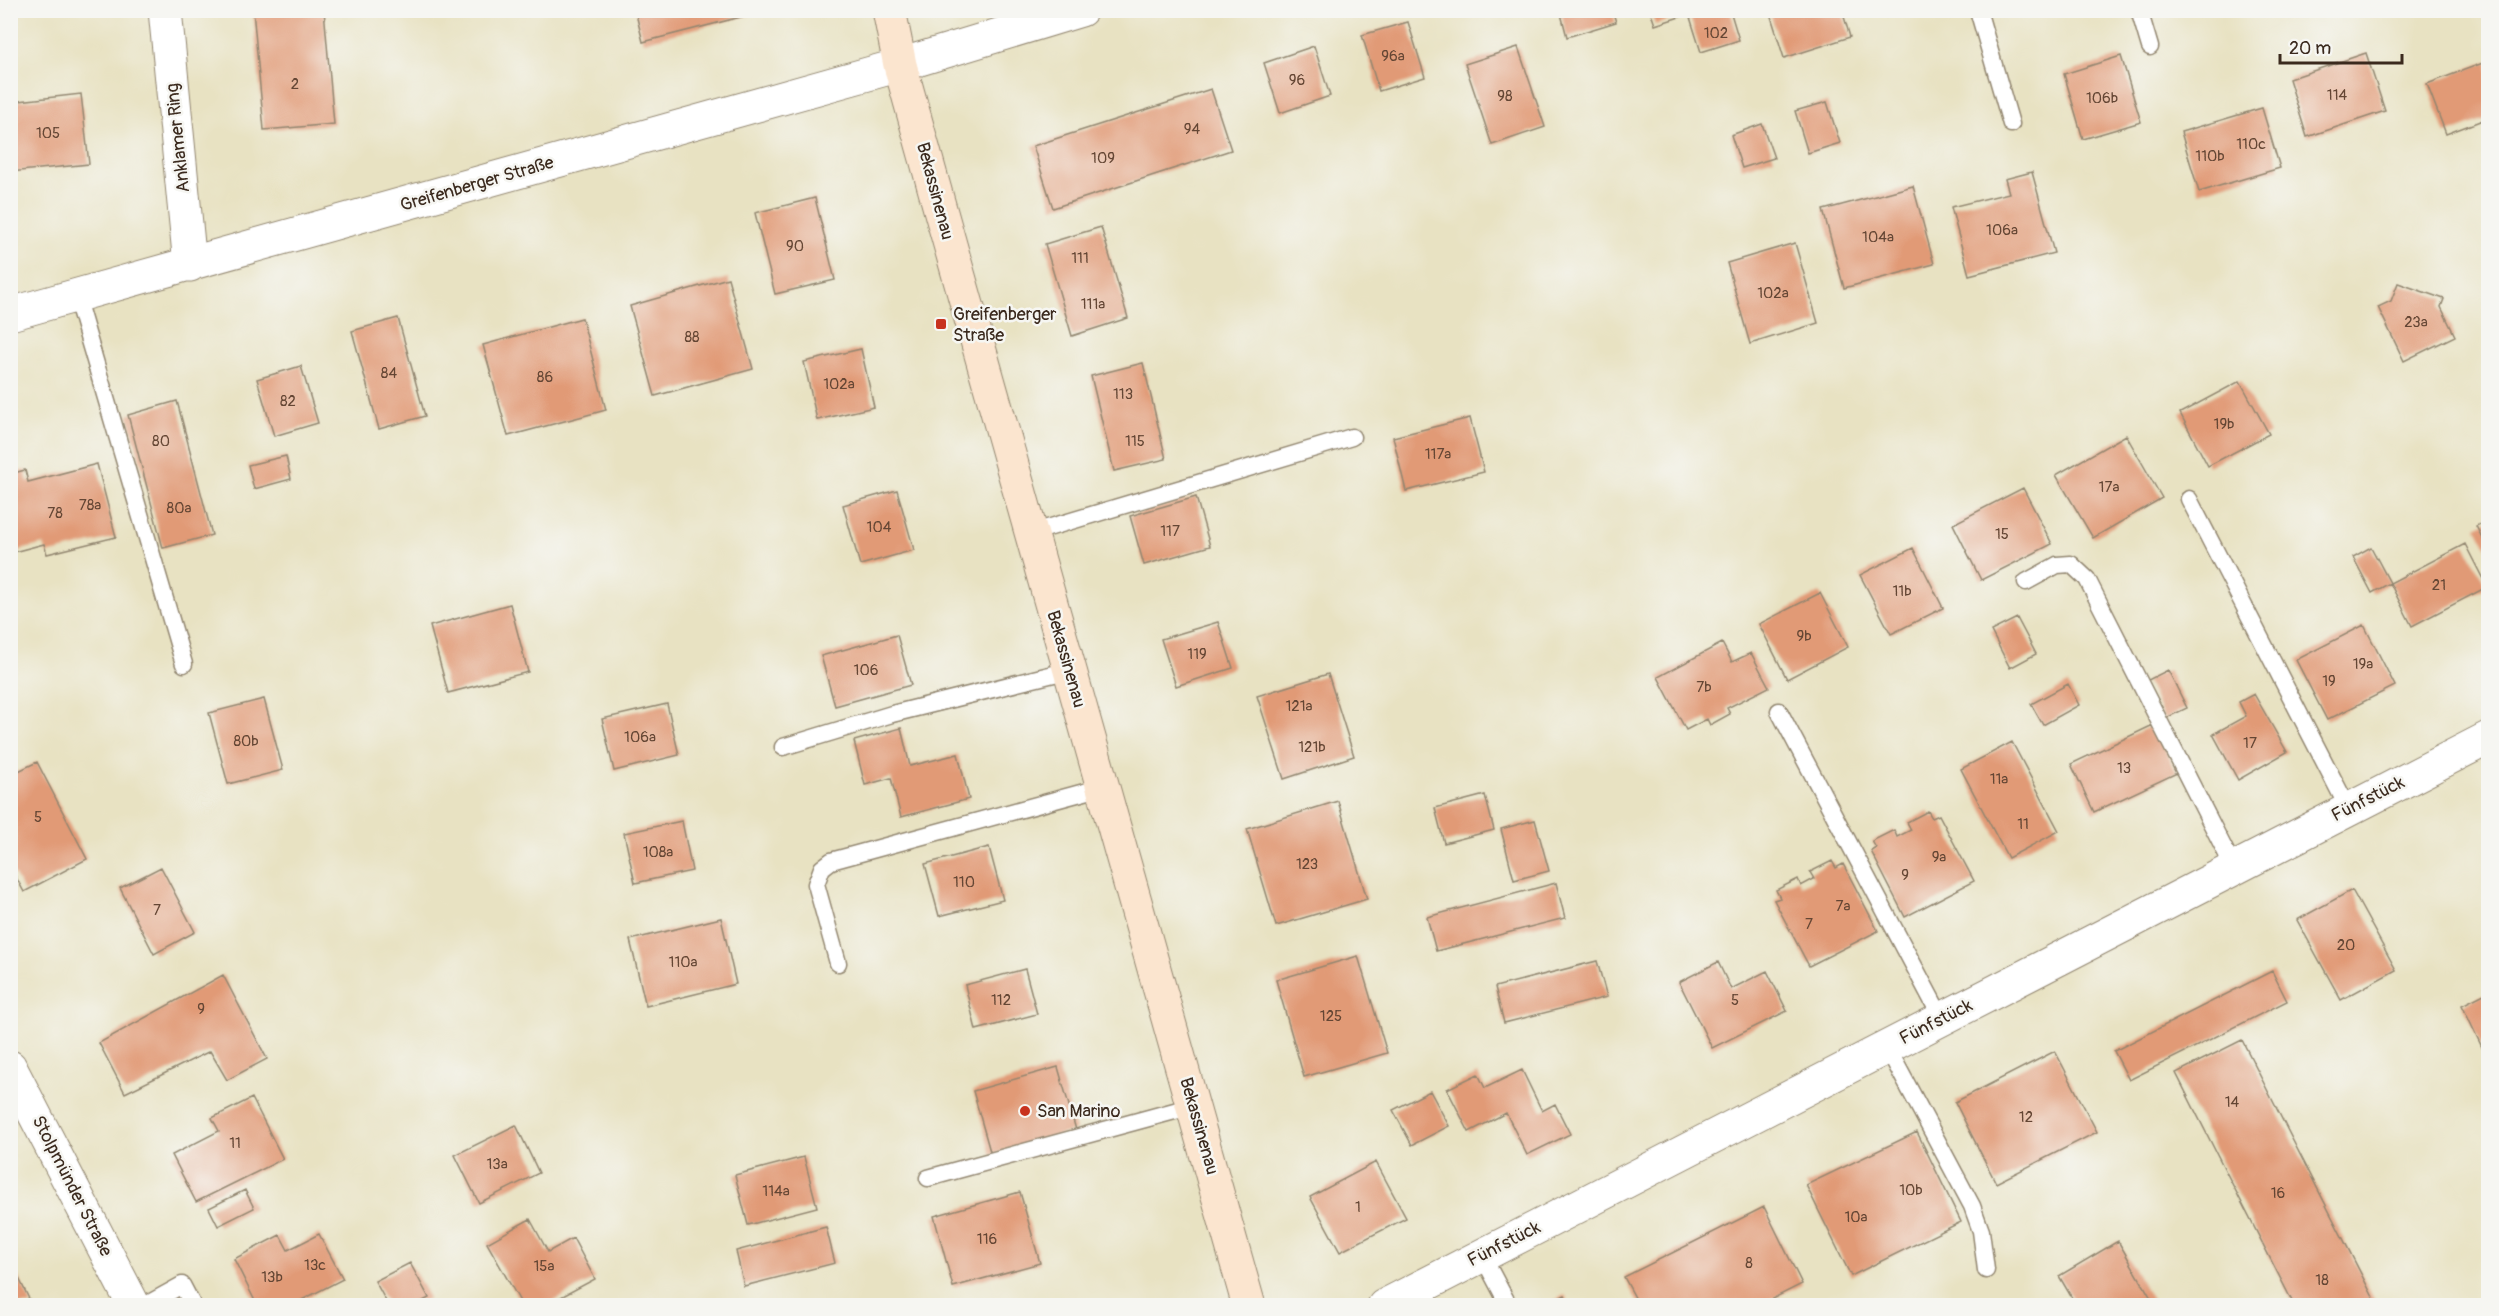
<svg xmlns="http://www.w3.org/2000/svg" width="2499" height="1316" font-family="Pangolin,sans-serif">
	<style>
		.building { fill: #e19a76 }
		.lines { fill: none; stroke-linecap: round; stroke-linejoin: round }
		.lane-casing { stroke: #928670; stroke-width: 19 }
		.street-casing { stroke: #928670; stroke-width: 35 }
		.secondary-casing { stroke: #928670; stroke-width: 35 }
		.lane { stroke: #fff; stroke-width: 16 }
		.street { stroke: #fff; stroke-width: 33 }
		.secondary { stroke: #fbe5cf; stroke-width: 33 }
		.poi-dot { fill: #c8321e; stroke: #f6f6f2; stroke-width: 2 }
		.labels { text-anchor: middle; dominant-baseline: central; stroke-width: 5; stroke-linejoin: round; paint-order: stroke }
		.number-label { font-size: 15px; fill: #644634 }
		.street-label { font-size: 18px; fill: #3b2a1e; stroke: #f6f6f2 }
		.poi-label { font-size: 18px; fill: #3b2a1e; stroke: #f6f6f2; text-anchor: start }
	</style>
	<rect width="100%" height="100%" fill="#f6f6f2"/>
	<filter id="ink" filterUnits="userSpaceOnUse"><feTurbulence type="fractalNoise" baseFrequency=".0167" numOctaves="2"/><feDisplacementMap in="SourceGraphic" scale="12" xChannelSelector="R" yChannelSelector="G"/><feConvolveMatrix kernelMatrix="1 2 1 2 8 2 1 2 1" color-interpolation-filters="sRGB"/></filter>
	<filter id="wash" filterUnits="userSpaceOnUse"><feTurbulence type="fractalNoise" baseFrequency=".008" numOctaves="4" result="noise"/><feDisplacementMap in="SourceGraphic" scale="24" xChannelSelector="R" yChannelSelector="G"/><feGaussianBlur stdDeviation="1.35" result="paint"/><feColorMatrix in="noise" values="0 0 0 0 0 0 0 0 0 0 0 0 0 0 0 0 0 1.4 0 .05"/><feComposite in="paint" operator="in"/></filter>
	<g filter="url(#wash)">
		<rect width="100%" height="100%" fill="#e8e2c2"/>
		<g id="blocks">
			<path class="building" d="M253 10H324L334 124 264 130Z
				M635 10H763L764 11 643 42Z
				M1560 10H1612L1616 22 1567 37Z
				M1650 10H1730L1739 40 1701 52 1689 14 1655 25Z
				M1769 10H1842L1850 37 1784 58Z
				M1408 22 1425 77 1379 91 1362 35Z
				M1314 46 1330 96 1280 113 1264 63Z
				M1518 47 1545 127 1492 145 1465 64Z
				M2366 53 2385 111 2307 137 2289 79Z
				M2121 56 2141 122 2083 139 2064 74Z
				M2488 61V118L2446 134 2427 84Z
				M1211 89 1231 150 1053 208 1033 146Z
				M81 94 89 164 10 172V102Z
				M1827 102 1840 143 1808 153 1795 111Z
				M2262 108 2280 168 2199 192 2181 132Z
				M1762 124 1774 158 1742 168 1731 135Z
				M2032 172 2054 253 1969 275 1951 207 2009 193 2005 179Z
				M1913 186 1934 264 1844 288 1823 210Z
				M815 198 835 280 775 294 755 213Z
				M1101 227 1128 318 1072 336 1045 244Z
				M1795 243 1818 323 1750 344 1727 263Z
				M728 278 753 369 655 396 630 306Z
				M2398 283 2444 299 2441 307 2455 336 2404 361 2378 307 2391 301Z
				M398 318 425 416 379 429 352 331Z
				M582 318 606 410 508 436 483 345Z
				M861 349 874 407 817 420 804 362Z
				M1143 363 1166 459 1114 471 1091 376Z
				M301 366 318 423 274 436 257 379Z
				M2240 381 2269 434 2208 466 2180 413Z
				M177 401 212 535 163 548 128 415Z
				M1470 418 1484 472 1406 491 1393 437Z
				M2126 435 2162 498 2093 538 2056 475Z
				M286 456 291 479 254 489 248 465Z
				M97 464 116 537 47 554 44 544 10 553V474L25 470 28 482Z
				M2023 488 2052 544 1981 580 1953 524Z
				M897 490 914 550 860 565 843 505Z
				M1196 497 1210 546 1144 565 1130 516Z
				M2488 520V549L2476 526Z
				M2465 544 2487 587 2412 626 2390 583Z
				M2371 547 2390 583 2372 593 2353 557Z
				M1913 548 1943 608 1891 634 1860 575Z
				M1820 593 1848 647 1787 679 1759 624Z
				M510 604 528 672 448 693 430 626Z
				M2017 618 2036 654 2010 668 1991 631Z
				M1218 622 1233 668 1176 686 1161 639Z
				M2364 625 2395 686 2327 720 2296 660Z
				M897 635 911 685 835 706 821 656Z
				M1722 643 1732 662 1751 653 1769 687 1727 708 1730 714 1710 725 1707 719 1686 730 1658 677Z
				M2168 670 2187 708 2164 719 2146 681Z
				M1328 674 1354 756 1284 779 1257 696Z
				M2068 684 2079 705 2043 725 2031 704Z
				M2254 694 2287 752 2238 780 2213 734 2246 716 2239 702Z
				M264 699 283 770 228 784 209 713Z
				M667 704 679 755 614 771 602 719Z
				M2153 725 2177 773 2094 812 2071 764Z
				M901 728 910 766 958 754 969 799 901 817 891 778 865 785 854 741Z
				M2012 742 2059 831 2008 858 1961 769Z
				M37 762 87 859 24 892 10 866V775Z
				M1485 795 1494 830 1444 843 1435 808Z
				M1338 801 1367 899 1276 926 1247 829Z
				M1928 811 1932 818 1939 815 1974 881 1905 917 1871 851 1876 848 1872 841 1894 830 1897 837 1911 830 1907 822Z
				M1535 820 1549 871 1514 880 1501 829Z
				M682 821 692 871 635 883 624 833Z
				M989 847 1003 900 939 916 925 864Z
				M1832 861 1836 868 1843 864 1878 931 1809 966 1774 900 1780 898 1776 890 1798 879 1801 886 1814 879 1810 872Z
				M161 867 195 932 154 954 120 888Z
				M1556 883 1565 918 1436 951 1427 917Z
				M2352 890 2396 970 2341 1000 2297 920Z
				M721 918 736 984 646 1006 630 940Z
				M1358 956 1387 1053 1304 1077 1276 980Z
				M1597 961 1607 997 1504 1023 1495 987Z
				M1718 962 1731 989 1767 971 1787 1011 1712 1048 1679 982Z
				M1025 969 1037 1014 976 1030 965 985Z
				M2272 971 2287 1001 2129 1080 2114 1051Z
				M223 975 267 1059 227 1080 210 1051 125 1093 99 1043Z
				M2488 992V1060L2462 1005Z
				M2242 1040 2288 1131 2377 1305H2294L2222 1164 2176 1073Z
				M2055 1051 2097 1132 1996 1183 1955 1102Z
				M1058 1067 1076 1130 991 1155 973 1091Z
				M1522 1070 1542 1111 1555 1104 1570 1134 1527 1155 1506 1113 1469 1132 1447 1089 1478 1074 1485 1088Z
				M1430 1091 1449 1126 1412 1145 1393 1110Z
				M252 1098 283 1159 196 1202 172 1155 219 1131 212 1118Z
				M516 1125 539 1173 479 1203 455 1155Z
				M1917 1132 1961 1222 1851 1276 1806 1185Z
				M804 1157 817 1207 748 1225 735 1175Z
				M1376 1162 1406 1218 1340 1252 1310 1197Z
				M245 1190 254 1208 218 1226 209 1208Z
				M1020 1192 1040 1263 953 1287 934 1216Z
				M1764 1207 1802 1284 1760 1305H1639L1624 1277Z
				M530 1219 548 1252 573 1238 595 1279 546 1305H522L487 1243Z
				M826 1227 835 1263 744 1286 736 1251Z
				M319 1234 343 1279 292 1305H257L234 1259 280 1235 288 1250Z
				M2118 1241 2155 1305H2114L2111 1300 2101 1305H2076L2059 1276Z
				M410 1263 429 1298 415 1305H388L375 1281Z
				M15 1270 32 1305H10V1272Z
				M1565 1295 1570 1305H1545Z"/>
		</g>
	</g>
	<g filter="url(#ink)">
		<use href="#blocks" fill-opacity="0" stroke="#928670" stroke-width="1.5"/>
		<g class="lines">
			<g class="lane-casing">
				<path id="lane" d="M1978 10 2011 124
					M2139 10 2150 47
					M76 296 184 664
					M2189 499 2349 810
					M1031 533 1352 437
					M2026 582 2057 565 2071 564 2087 579 2234 868
					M1779 711 1942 1019
					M783 747 892 714 1070 670
					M838 963 816 884 822 868 831 861 1103 787
					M1887 1047 1972 1206 1981 1231 1986 1270
					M928 1178 1193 1106
					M1482 1255 1509 1306
					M144 1306 182 1285 193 1306"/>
			</g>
			<g class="street-casing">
				<path id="street" d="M165 10 190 265
					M10 314 900 65 1081 10
					M10 1067 134 1306
					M1384 1306 2488 738"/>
			</g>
			<g class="secondary-casing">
				<path id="secondary" d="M889 10 900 65 940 209 1249 1306"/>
			</g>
			<use href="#lane" class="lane"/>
			<use href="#street" class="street"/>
			<use href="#secondary" class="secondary"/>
		</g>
	</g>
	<g class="poi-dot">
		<rect x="935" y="318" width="12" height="12" rx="3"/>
		<circle cx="1025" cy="1111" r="6"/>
	</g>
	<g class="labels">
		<g class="number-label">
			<text x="1716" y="33">102</text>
			<text x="1393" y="56">96a</text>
			<text x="1297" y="80">96</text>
			<text x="295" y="84">2</text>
			<text x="2337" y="95">114</text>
			<text x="1505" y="96">98</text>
			<text x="2102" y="98">106b</text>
			<text x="1192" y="129">94</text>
			<text x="48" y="133">105</text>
			<text x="2251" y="144">110c</text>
			<text x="2210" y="156">110b</text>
			<text x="1103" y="158">109</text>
			<text x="2002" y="230">106a</text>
			<text x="1878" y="237">104a</text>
			<text x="795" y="246">90</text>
			<text x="1080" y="258">111</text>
			<text x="1773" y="293">102a</text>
			<text x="1093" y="304">111a</text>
			<text x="2416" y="322">23a</text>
			<text x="692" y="337">88</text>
			<text x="389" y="373">84</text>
			<text x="545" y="377">86</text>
			<text x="839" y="384">102a</text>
			<text x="1123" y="394">113</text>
			<text x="288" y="401">82</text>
			<text x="2224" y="424">19b</text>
			<text x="161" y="441">80</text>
			<text x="1135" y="441">115</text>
			<text x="1438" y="454">117a</text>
			<text x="2109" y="487">17a</text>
			<text x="90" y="505">78a</text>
			<text x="179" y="508">80a</text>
			<text x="55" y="513">78</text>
			<text x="879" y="527">104</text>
			<text x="1170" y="531">117</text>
			<text x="2002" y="534">15</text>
			<text x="2439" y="585">21</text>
			<text x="1902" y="591">11b</text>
			<text x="1804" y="636">9b</text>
			<text x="1197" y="654">119</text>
			<text x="2363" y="664">19a</text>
			<text x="866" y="670">106</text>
			<text x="2329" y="681">19</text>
			<text x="1704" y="687">7b</text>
			<text x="1299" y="706">121a</text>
			<text x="640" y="737">106a</text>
			<text x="246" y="741">80b</text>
			<text x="2250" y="743">17</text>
			<text x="1312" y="747">121b</text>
			<text x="2124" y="768">13</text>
			<text x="1999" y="779">11a</text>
			<text x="38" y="817">5</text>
			<text x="2023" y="824">11</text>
			<text x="658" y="852">108a</text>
			<text x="1939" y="857">9a</text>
			<text x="1307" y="864">123</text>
			<text x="1905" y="875">9</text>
			<text x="964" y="882">110</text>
			<text x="1843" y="906">7a</text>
			<text x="157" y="910">7</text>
			<text x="1809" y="924">7</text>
			<text x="2346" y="945">20</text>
			<text x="683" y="962">110a</text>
			<text x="1001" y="1000">112</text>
			<text x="1735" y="1000">5</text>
			<text x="201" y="1009">9</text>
			<text x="1331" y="1016">125</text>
			<text x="2232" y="1102">14</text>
			<text x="2026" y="1117">12</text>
			<text x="235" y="1143">11</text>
			<text x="497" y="1164">13a</text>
			<text x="1911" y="1190">10b</text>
			<text x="776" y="1191">114a</text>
			<text x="2278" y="1193">16</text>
			<text x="1358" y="1207">1</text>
			<text x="1856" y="1217">10a</text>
			<text x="987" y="1239">116</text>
			<text x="1749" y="1263">8</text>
			<text x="315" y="1265">13c</text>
			<text x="544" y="1266">15a</text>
			<text x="272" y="1277">13b</text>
			<text x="2322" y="1280">18</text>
		</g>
		<g class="street-label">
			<text transform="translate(178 138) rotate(-96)">Anklamer Ring</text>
			<text transform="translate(477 184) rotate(-16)">Greifenberger Straße</text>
			<text transform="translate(935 191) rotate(75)">Bekassinenau</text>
			<text transform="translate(1066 659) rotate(74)">Bekassinenau</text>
			<text transform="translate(2368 799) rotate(-27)">Fünfstück</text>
			<text transform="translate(1936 1022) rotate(-27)">Fünfstück</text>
			<text transform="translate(1199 1126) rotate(74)">Bekassinenau</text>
			<text transform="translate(72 1186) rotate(63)">Stolpmünder Straße</text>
			<text transform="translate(1504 1244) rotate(-27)">Fünfstück</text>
		</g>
		<g class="poi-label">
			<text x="953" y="314">Greifenberger<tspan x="953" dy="21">Straße</tspan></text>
			<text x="1037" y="1111">San Marino</text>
		</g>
	</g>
	<rect width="2499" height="1316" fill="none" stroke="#f6f6f2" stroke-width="36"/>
	<path d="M2280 54v9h122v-9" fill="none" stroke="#3b2a1e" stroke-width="3"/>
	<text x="2289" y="54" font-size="18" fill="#3b2a1e" stroke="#f6f6f2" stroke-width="4.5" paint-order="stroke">20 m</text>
</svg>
